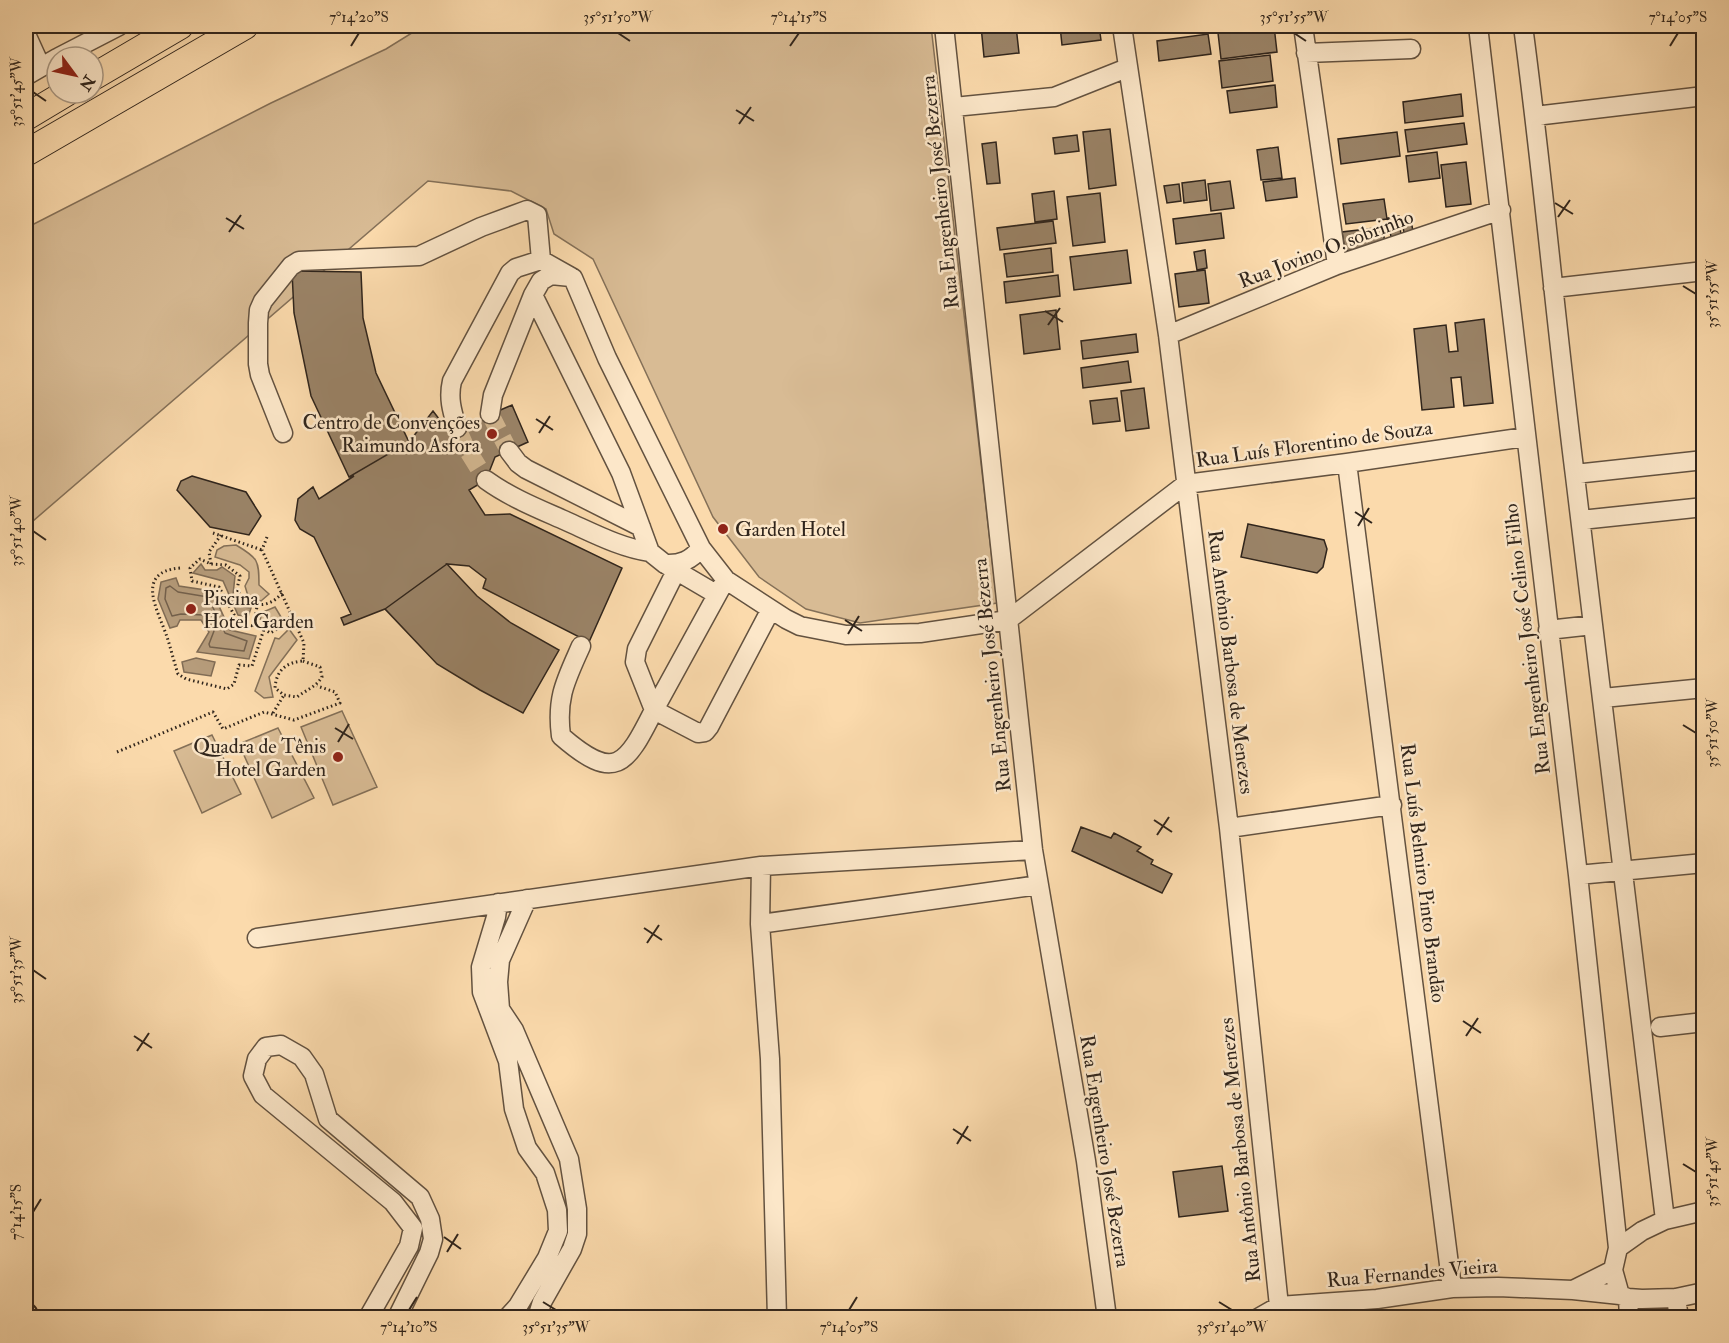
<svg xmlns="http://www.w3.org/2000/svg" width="1729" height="1343" font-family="'IM FELL Double Pica',serif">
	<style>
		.green { fill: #d8bb94; stroke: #847058; stroke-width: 1.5 }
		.water { fill: #b69c7b; stroke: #806c55; stroke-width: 1.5 }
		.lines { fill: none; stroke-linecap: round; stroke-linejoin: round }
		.shore { stroke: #73604c; stroke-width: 1.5 }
		.building { fill: #9a8367; stroke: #30251c; stroke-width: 1.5 }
		.minor-tunnel { stroke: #d2b68f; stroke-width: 18; stroke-dasharray: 18 9; stroke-linecap: butt }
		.minor-casing { stroke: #635240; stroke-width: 21 }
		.major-casing { stroke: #30251c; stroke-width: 26 }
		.highway-casing { stroke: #30251c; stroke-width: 28 }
		.path { stroke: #30251c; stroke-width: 3; stroke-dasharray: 1.5 3; stroke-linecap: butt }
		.minor { stroke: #fce7c9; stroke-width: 18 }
		.major { stroke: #fbdaac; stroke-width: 22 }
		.highway { stroke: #fbdaac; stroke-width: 26 }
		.ticks { fill: none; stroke: #30251c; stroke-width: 2 }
		.poi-dot { fill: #8f2418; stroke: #fce7c9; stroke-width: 2 }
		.labels { text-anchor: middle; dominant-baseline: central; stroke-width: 5; stroke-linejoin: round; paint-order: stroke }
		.street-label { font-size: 20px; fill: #30251c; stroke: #fce7c9 }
		.poi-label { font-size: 20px; fill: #30251c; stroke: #fce7c9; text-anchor: end }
		.neatline { fill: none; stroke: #30251c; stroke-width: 2 }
		.ticks-label { font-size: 15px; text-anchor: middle; fill: #30251c }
	</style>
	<rect width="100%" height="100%" fill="#fbdaac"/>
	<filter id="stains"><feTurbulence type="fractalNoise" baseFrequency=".00333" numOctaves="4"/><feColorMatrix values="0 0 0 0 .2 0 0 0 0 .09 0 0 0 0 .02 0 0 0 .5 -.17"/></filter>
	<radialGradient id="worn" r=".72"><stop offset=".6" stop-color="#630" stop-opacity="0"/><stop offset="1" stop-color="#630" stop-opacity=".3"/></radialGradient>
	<path class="green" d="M423 26H931L997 603 860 623 806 609 759 577 713 517 593 259 554 234 546 209 511 191 428 181 26 527V228L271 103 386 49Z
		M236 545C258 558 259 560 259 585L269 594 261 601 248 596 245 586 249 578V572L240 565 215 557 217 550 224 546Z
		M275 607 281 617 273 626 260 619 263 612Z
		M289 629 297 640 269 677 273 697 264 698 255 691 275 638 279 639Z
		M342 711 377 787 333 805 301 727Z
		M278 728 314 798 272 818 239 744Z
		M212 735 241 794 202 813 174 751Z"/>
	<path class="water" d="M201 564 205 570H217L222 567 235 576 233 595 244 607 251 608 248 617 238 615 223 581 193 573Z
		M176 578 179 586 212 591 230 630 256 636 249 659 197 652 209 632 201 620H180L177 626 170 628 158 599 161 582Z
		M196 658 215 662 211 676 184 672 182 662Z"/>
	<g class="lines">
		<path class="shore" d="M170 586 178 592 208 597 225 633 247 641 244 651 210 647 209 644 214 631 204 615 181 614 172 616 165 599 166 588Z"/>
	</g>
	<path class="building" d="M981 26H1016L1019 53 984 57Z
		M1060 26H1099L1101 40 1062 45Z
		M1157 26H1194L1157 30Z
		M1274 26 1277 52 1221 59 1218 33Z
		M1208 34 1211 54 1159 61 1157 41Z
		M1270 55 1273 81 1222 88 1219 61Z
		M1275 85 1277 107 1230 113 1227 91Z
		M1461 94 1463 116 1405 123 1403 102Z
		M1464 123 1467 144 1408 152 1405 130Z
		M1110 129 1116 185 1089 189 1083 132Z
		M1397 132 1400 156 1341 164 1338 139Z
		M1077 135 1079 151 1055 154 1053 138Z
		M996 142 1000 183 987 184 982 144Z
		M1278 147 1282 178 1261 180 1257 150Z
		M1437 152 1440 178 1409 182 1406 156Z
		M1466 162 1471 204 1446 207 1441 165Z
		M1295 178 1297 197 1266 201 1263 182Z
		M1205 180 1207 200 1184 203 1182 183Z
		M1230 181 1234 208 1211 211 1208 184Z
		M1179 184 1181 201 1167 203 1164 186Z
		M1054 191 1057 219 1035 222 1032 194Z
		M1100 193 1105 242 1073 246 1067 197Z
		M1384 199 1387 219 1346 224 1343 204Z
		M1221 213 1224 238 1176 244 1173 219Z
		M1399 216 1401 236 1391 237 1388 218Z
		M1411 219 1413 232 1404 233 1402 220Z
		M1053 221 1056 243 1000 250 997 228Z
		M1383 227 1385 246 1345 251 1342 232Z
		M1051 248 1053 272 1007 277 1004 254Z
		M1127 250 1131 283 1074 290 1070 257Z
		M1205 250 1207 268 1197 270 1194 252Z
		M1205 270 1209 303 1179 307 1175 274Z
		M292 271 361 272 363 318 376 373 409 442 433 411 449 432 512 405 528 442 495 457 486 480 469 490 485 515 510 514 622 568 589 642 483 588 486 579 469 566 447 564 477 596 511 623 559 650 523 713 480 690 437 664 385 609 344 625 341 618 351 614 314 537 300 529 295 520 298 499 313 487 319 499 354 476 349 477 311 396 294 313Z
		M292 271 361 272 363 318 376 373 409 442 349 477 311 396 294 313Z
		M1058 275 1060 296 1006 303 1004 282Z
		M1056 310 1060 349 1024 354 1020 315Z
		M1484 319 1493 403 1464 406 1461 377 1451 378 1454 407 1422 410 1414 329 1446 325 1449 352 1458 351 1455 323Z
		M1136 334 1138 352 1083 359 1081 341Z
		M1128 361 1131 382 1083 388 1081 368Z
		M1144 388 1149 428 1126 431 1121 391Z
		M1117 398 1120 421 1093 424 1090 401Z
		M192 476 246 492 261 516 249 535 210 527 177 490 181 481Z
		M1248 524 1324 540 1327 549 1323 567 1317 573 1241 557Z
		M447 564 477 596 511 623 559 650 523 713 480 690 437 664 385 609Z
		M1081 827 1111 838 1114 833 1141 847 1137 851 1153 860 1151 864 1172 874 1162 893 1072 851Z
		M1222 1166 1228 1211 1179 1217 1173 1172Z"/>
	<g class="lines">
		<path class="minor-tunnel" d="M490 414 509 451
			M457 428 465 446 486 480"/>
		<g class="minor-casing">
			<path id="minor" d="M944 26 1033 850 1086 1161 1107 1318
				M1122 26 1168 335 1229 828 1279 1306
				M1303 26 1337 265
				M1478 26 1578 875 1618 1248
				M1523 26C1543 175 1556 326 1575 476 1607 723 1636 971 1665 1220
				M26 34 41 67
				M1306 53 1411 49
				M59 57 119 26
				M26 76 57 58
				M954 107 1054 97 1127 68
				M1535 116 1704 96
				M1553 288 1704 271
				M533 295 621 473 650 552 665 564 716 594
				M1168 335 1337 265 1501 210
				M490 414 493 395 533 295 541 281 551 275 571 277
				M457 428C452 411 448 398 452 381L510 273 516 268 541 260 573 278 607 358 701 548 726 580 786 619 800 626 846 635 920 633 1008 620 1186 484 1347 463 1526 437
				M283 433 260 375 258 364V323L259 310 263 301 291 266 299 261 419 256 481 227 527 210 537 215 541 260
				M509 451 518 463 526 469 641 527
				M1347 463 1452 1288
				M1575 474 1704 460
				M486 480C511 498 539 509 566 521 593 533 621 548 650 552
				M1581 520 1704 507
				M665 564C681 565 691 560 701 548
				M722 586 654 710 698 733 705 732 709 727 770 611
				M1548 630 1593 625
				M581 646C566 680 556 697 561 736 615 783 626 766 654 710L635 662 637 649 676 571
				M1603 698 1704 688
				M1229 828 1392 805
				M761 866 1033 850
				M1578 875 1704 863
				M527 899 500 960 498 982 500 1009 514 1030 569 1159 577 1209V1234L572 1249 542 1302 537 1318
				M498 903 496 917 481 967 482 992 508 1061 514 1109 527 1148 545 1173 557 1210 558 1231 547 1258 518 1306 507 1318
				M760 924 1039 885
				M257 938 761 866 760 924 770 1059 777 1318
				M1660 1027 1704 1022
				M1573 1290 1613 1270
				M1620 1295 1613 1270 1618 1248 1642 1231 1665 1220 1704 1211
				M1628 1298 1629 1318
				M1676 1298 1679 1318
				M368 1318 409 1246 413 1228 393 1202 263 1095 253 1076 257 1059 266 1047 281 1045 302 1057 314 1074 328 1119 420 1197 430 1219 433 1239 429 1253 397 1318
				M1258 1318 1279 1306 1377 1299 1452 1288 1498 1287 1573 1290 1620 1295 1628 1298 1642 1299 1676 1298 1704 1292"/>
		</g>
		<g class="major-casing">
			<path id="major" d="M26 1315 27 1318"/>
		</g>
		<g class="highway-casing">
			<path id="highway" d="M93 77 180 26
				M26 117 66 93
				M26 153 245 26"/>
		</g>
		<path class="path" d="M213 533 262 550
			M267 537 262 550 304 643 303 661C287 662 276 670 275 688L284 695 297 697C306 690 316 687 322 677L320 667 303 661
			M211 564 209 552 221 535
			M180 568C133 572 159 612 167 637 171 649 174 662 178 674L186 679 227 689 234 684 239 665 252 666 264 629
			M282 593C268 610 248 608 237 589L240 576 226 565 211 564 200 559 190 568 192 581 219 587 238 622 264 629 270 633 284 625 291 615
			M254 627 257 606
			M273 713 284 695
			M117 752 213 712 223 729 264 712 294 720 340 703 335 692 317 686"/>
		<use href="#minor" class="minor"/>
		<use href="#major" class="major"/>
		<use href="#highway" class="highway"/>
	</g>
	<path class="ticks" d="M618 33 630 41M1294 33 1306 41M351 46 359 33M790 46 799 33M1670 46 1678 33M33 92 46 101M736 110 754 121M739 124 751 107M1555 203 1573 214M1558 217 1570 200M226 218 244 229M229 232 241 215M1683 286 1696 294M1045 311 1063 322M1048 325 1060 308M536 419 553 430M539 433 550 416M1355 512 1372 523M1358 526 1369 508M33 531 46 540M845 620 862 631M848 634 859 616M1683 725 1696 733M335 728 353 739M338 742 349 724M1154 820 1172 832M1157 835 1169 817M644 928 662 940M647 943 659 925M33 970 46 979M1463 1021 1481 1033M134 1036 152 1048M1466 1036 1478 1018M137 1051 149 1033M953 1129 971 1141M957 1144 968 1126M1683 1164 1696 1172M33 1212 41 1199M444 1237 461 1249M447 1252 458 1234M543 1302 556 1310M1219 1302 1232 1310M409 1310 417 1297M849 1310 857 1297"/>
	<g class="poi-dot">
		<circle cx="492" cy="434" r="6"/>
		<circle cx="723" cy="529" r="6"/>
		<circle cx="191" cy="609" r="6"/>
		<circle cx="338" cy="757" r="6"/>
	</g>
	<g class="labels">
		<g class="street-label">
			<text transform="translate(940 192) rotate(-96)">Rua Engenheiro José Bezerra</text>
			<text transform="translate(1326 249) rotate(-21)">Rua Jovino O. sobrinho</text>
			<text transform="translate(1314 444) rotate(-8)">Rua Luís Florentino de Souza</text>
			<text transform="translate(1527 639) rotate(-97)">Rua Engenheiro José Celino Filho</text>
			<text transform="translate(1231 662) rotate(83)">Rua Antônio Barbosa de Menezes</text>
			<text transform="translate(992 675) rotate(-96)">Rua Engenheiro José Bezerra</text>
			<text transform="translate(1423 873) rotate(83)">Rua Luís Belmiro Pinto Brandão</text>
			<text transform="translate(1240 1150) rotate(-96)">Rua Antônio Barbosa de Menezes</text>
			<text transform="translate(1105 1151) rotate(81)">Rua Engenheiro José Bezerra</text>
			<text transform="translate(1412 1273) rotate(-5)">Rua Fernandes Vieira</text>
		</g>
		<g class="poi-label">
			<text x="480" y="422">Centro de Convenções<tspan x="480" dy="23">Raimundo Asfora</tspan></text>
			<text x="735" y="529" text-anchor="start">Garden Hotel</text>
			<text x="203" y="598" text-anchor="start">Piscina<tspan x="203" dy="23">Hotel Garden</tspan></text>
			<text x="326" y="746">Quadra de Tênis<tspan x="326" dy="23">Hotel Garden</tspan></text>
		</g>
	</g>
	<rect width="1729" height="1343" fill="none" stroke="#fbdaac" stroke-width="66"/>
	<g transform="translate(75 75) rotate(123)"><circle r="28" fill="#fce7c9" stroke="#aa9984" stroke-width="1.5"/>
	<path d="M0-4.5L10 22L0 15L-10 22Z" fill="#8f2418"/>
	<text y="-9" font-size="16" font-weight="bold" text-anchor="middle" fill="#30251c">N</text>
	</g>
	<rect x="33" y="33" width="1663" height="1277" class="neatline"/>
	<g class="ticks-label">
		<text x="359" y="22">7°14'20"S</text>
		<text x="618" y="22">35°51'50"W</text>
		<text x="799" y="22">7°14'15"S</text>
		<text x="1294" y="22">35°51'55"W</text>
		<text x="1678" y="22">7°14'05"S</text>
		<text transform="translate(16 92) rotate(-90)" y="5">35°51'45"W</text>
		<text transform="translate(1712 294) rotate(-90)" y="5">35°51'55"W</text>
		<text transform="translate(16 531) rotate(-90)" y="5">35°51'40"W</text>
		<text transform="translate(1712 733) rotate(-90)" y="5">35°51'50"W</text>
		<text transform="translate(16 970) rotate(-90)" y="5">35°51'35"W</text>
		<text transform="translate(1712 1172) rotate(-90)" y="5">35°51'45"W</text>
		<text transform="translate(16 1212) rotate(-90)" y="5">7°14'15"S</text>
		<text x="409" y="1332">7°14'10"S</text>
		<text x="556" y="1332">35°51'35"W</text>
		<text x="849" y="1332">7°14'05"S</text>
		<text x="1232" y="1332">35°51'40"W</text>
	</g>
	<rect width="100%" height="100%" filter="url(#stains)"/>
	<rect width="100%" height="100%" fill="url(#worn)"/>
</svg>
